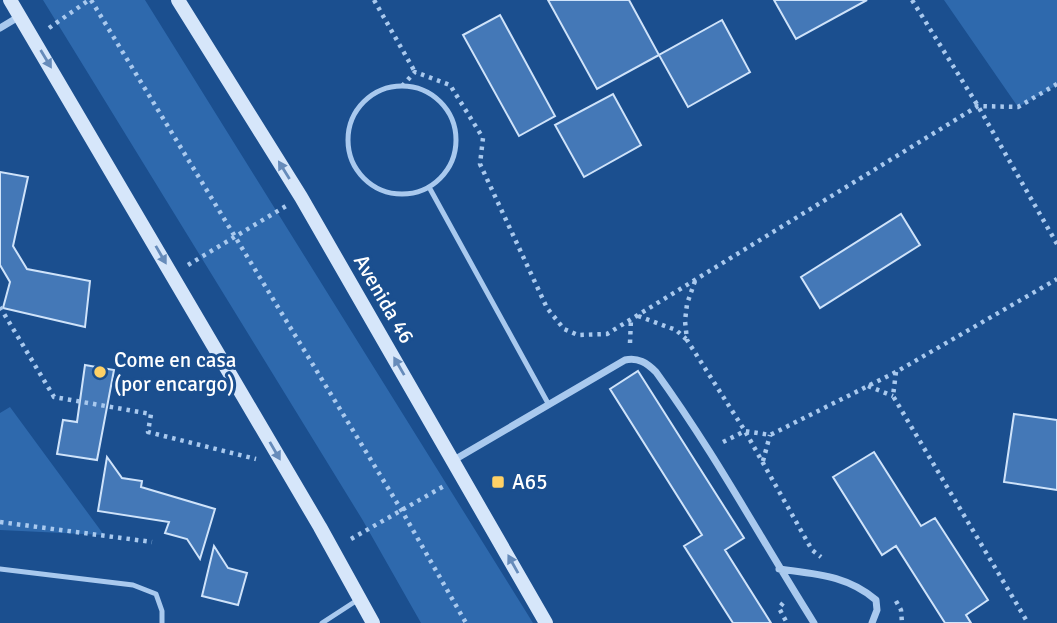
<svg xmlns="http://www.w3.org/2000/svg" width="1057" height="623" font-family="Signika,sans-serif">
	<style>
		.green { fill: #2e69ad }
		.building { fill: #4478b7; stroke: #cfe3fa; stroke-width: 2 }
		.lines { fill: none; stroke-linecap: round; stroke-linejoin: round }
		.path { stroke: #a9c9ee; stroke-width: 4.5; stroke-dasharray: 3.5 5; stroke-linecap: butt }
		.lane { stroke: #a9c9ee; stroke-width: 5 }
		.street { stroke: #a9c9ee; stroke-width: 7 }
		.secondary { stroke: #d6e6fa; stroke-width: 14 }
		.oneway { fill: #668bba }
		.poi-dot { fill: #ffd166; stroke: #1b4f8f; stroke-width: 2.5 }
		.labels { text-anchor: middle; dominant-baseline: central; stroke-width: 6; stroke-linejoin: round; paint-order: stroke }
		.street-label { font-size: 21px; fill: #fff; stroke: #1b4f8f }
		.poi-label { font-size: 21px; fill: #fff; stroke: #1b4f8f; text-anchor: start }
	</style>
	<rect width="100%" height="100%" fill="#1b4f8f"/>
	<path class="green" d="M43 0H145L533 623H421L362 519Z
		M944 0H1057V85L1018 107Z
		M10 407 104 535 0 530V413Z"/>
	<path class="building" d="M548 0H629L659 55 597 89Z
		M774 0H867L796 39Z
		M500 15 555 116 519 136 463 35Z
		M722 20 750 72 688 107 659 55Z
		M613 94 641 145 584 177 555 125Z
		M0 172 28 177 13 246 27 269 90 281 85 327 3 308 10 282 0 265Z
		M901 214 920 245 820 308 801 277Z
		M85 365 114 370 97 460 57 454 63 420 77 422Z
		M638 371 744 538 725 550 771 623H733L684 546 702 535 610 389Z
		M1014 414 1057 420V490L1004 482Z
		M874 452 921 526 935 518 988 600 966 615 971 623H945L896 546 882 555 833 477Z
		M107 457 122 478 142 481 141 487 215 509 200 559 187 539 165 533 169 522 98 511Z
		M214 546 228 568 247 573 238 605 202 596Z"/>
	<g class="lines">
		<path class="path" d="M91 0 402 511 466 623
			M374 0 415 72
			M912 0 978 106 1057 244
			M49 28 89 0
			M402 86 415 72 450 85 483 138 480 164 547 308 564 329 578 335 607 334 978 106 1018 107 1057 84
			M188 265 286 206
			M695 281 687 304 685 321 687 340 745 431 812 550 821 557
			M0 307 54 397 151 414 148 432 256 459
			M638 316 676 330 686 339
			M630 343 631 319
			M896 372 893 396 1028 623
			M868 386 893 396
			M723 442 745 431 770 435 896 372 1057 279
			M763 461 770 435
			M0 522 152 542
			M351 539 444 486
			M896 601 901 610 902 623
			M783 603 779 608 787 623"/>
		<path class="lane" d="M348 140a54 54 0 1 1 108 0a54 54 0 1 1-108 0Z
			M429 187 549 405
			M0 569 133 585 156 594 162 611V623
			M322 623 359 599"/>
		<path class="street" d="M0 28 20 16
			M454 460 625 360C638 357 647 363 656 372 714 452 761 539 814 623
			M779 569C815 574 847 575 876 600L877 610 872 623"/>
		<path class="secondary" d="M10 0 320 527 373 623
			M178 0 301 197 546 623"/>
	</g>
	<defs><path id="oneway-solid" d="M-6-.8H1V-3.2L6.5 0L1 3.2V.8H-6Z" transform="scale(1.75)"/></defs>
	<g class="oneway">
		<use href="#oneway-solid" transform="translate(46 59) rotate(59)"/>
		<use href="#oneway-solid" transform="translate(284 170) rotate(-122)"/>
		<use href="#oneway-solid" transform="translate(161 255) rotate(60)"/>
		<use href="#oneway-solid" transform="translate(399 366) rotate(-120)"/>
		<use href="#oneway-solid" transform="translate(275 451) rotate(60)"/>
		<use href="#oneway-solid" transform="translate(513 564) rotate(-119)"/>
	</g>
	<g class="poi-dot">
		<circle cx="100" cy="372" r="7"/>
		<rect x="491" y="475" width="14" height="14" rx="3.5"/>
	</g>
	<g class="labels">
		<g class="street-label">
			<text transform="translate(384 299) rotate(60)">Avenida 46</text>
		</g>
		<g class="poi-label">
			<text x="114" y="360">Come en casa<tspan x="114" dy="24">(por encargo)</tspan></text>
			<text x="512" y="482">A65</text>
		</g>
	</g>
</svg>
